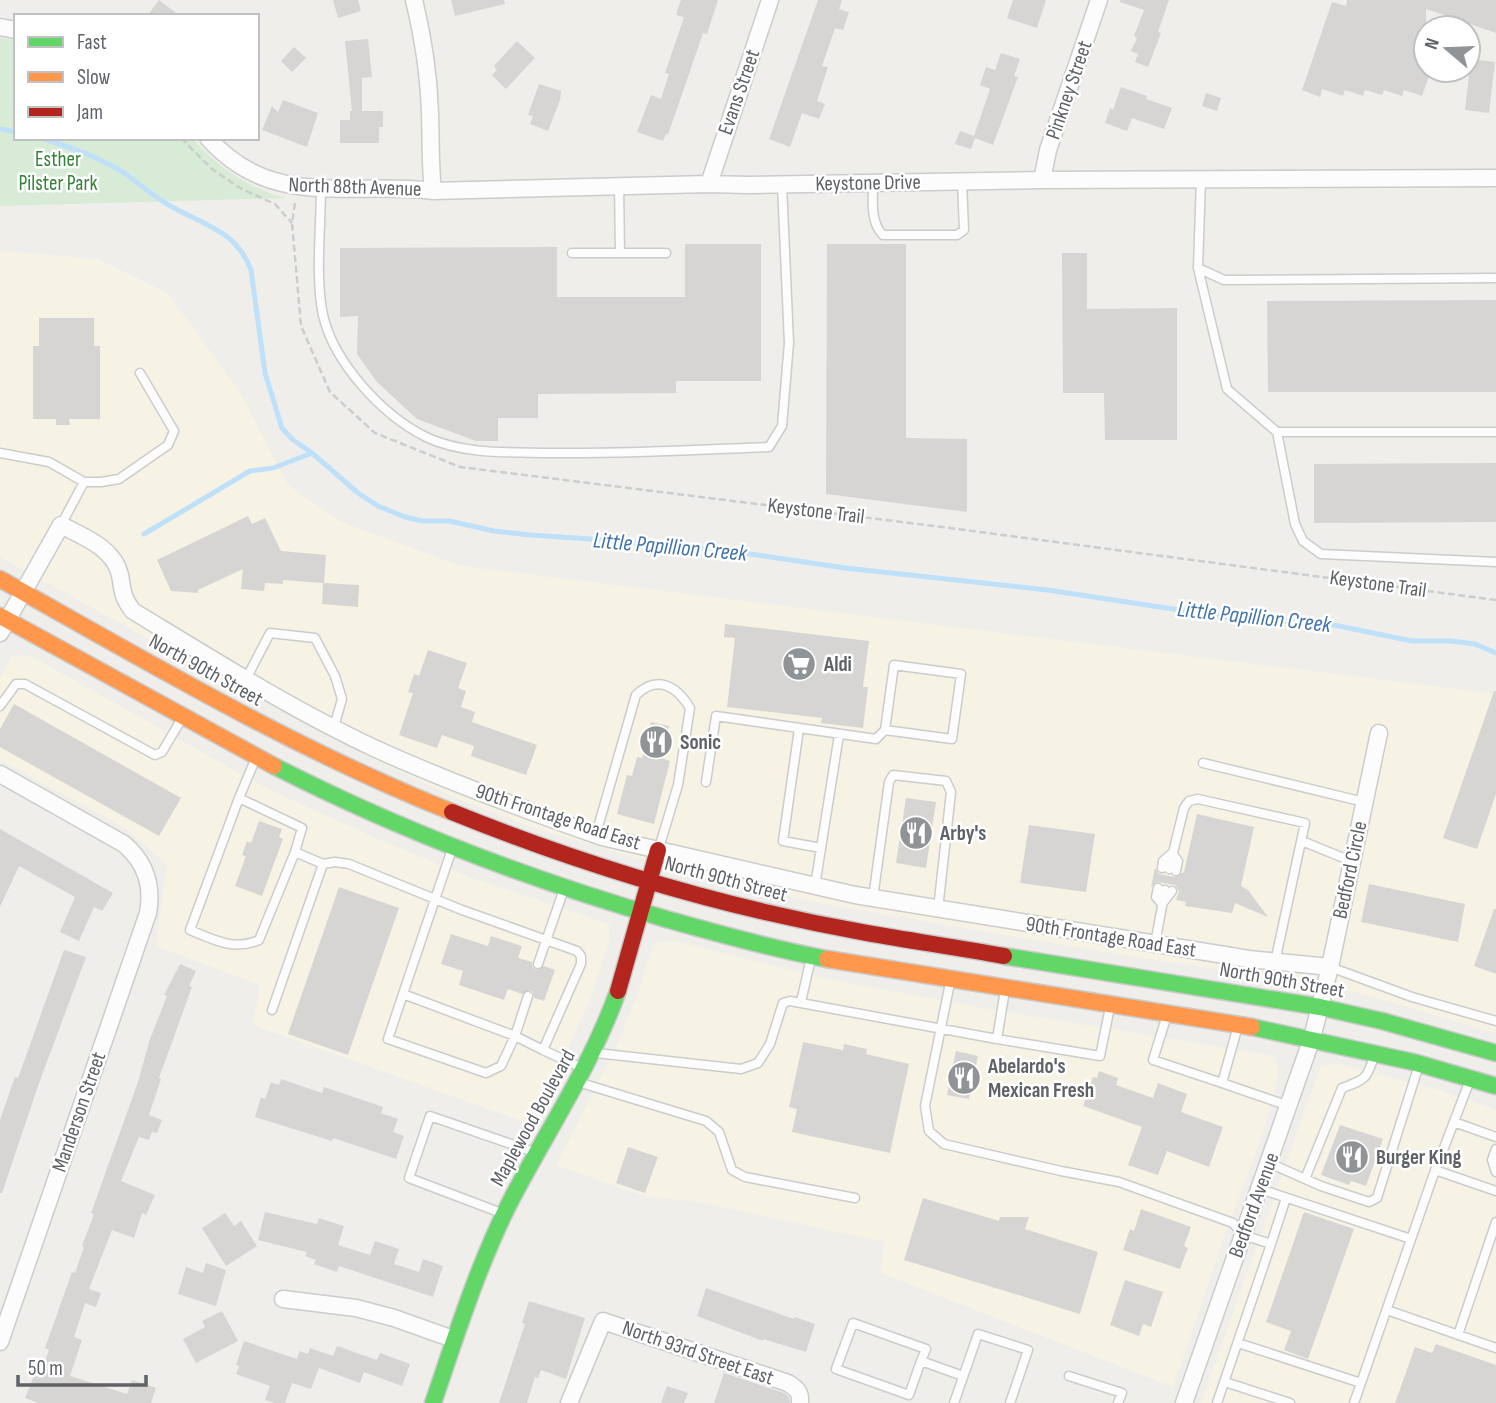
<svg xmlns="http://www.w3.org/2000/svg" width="1496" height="1403" font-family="'Sofia Sans Condensed',sans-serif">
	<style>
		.commercial { fill: #f7f3e4 }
		.green { fill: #d8ebd6 }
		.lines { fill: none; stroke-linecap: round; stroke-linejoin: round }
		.stream { stroke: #bfe0f9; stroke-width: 5 }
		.building { fill: #d6d5d3 }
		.lane-casing { stroke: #cbcccc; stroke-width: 11 }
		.street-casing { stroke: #cbcccc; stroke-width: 19 }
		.fast-casing { stroke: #cacacb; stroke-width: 19 }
		.slow-casing { stroke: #cacacb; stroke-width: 19 }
		.jam-casing { stroke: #cacacb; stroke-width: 19 }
		.path { stroke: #cacfcc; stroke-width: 2.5; stroke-dasharray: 7 3.5; stroke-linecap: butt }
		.lane { stroke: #fdfcfc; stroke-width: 8 }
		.street { stroke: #fdfcfc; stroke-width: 16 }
		.fast { stroke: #63d668; stroke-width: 16 }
		.slow { stroke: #ff974d; stroke-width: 16 }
		.jam { stroke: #b3261e; stroke-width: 16 }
		.labels { text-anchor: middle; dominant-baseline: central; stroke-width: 5; stroke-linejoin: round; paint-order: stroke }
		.street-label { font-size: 21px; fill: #5f6368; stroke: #fff }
		.park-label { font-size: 21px; fill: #348238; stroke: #fff }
		.poi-label { font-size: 21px; font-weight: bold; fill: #5f6368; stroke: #fff; text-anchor: start }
		.water-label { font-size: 23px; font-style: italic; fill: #4174aa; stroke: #fff }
	</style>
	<rect width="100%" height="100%" fill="#efeeea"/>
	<path class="commercial" d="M0 251 98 259 167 293 238 389 288 485 341 522 461 566 1496 694V1033L1359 993 1302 982 1111 953 825 904 705 878 537 829 456 798 330 738 0 557Z
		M13 655 31 656 266 788 371 836 469 877 609 924V940L591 997 569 1046 525 1122 253 1025 260 985 156 946 167 864 124 827 0 760V677Z
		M676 941 827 979 971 1006 1274 1056 1279 1071 1263 1133 1219 1251 1173 1387 881 1273 884 1242 695 1201 647 1197 556 1165 617 1045 637 996 654 943Z
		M1338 1064 1436 1089 1496 1110V1403H1201L1321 1065Z"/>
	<path class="green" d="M0 38 16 40V138H192C219 168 247 188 286 198L0 206Z"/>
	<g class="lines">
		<path class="stream" d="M0 129 16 132
			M41 138C69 147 96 156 121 171 139 183 155 198 174 208 207 226 237 232 251 270L265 373 282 428 293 440 312 453 358 493 378 506 405 517 422 521H449L494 531 530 535 621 541 658 547 716 549 845 568 1048 590 1245 620 1324 623 1412 641H1451L1475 644 1496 653
			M144 534 250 471 273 468 312 453"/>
	</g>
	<path class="building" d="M159 0 180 16H147Z
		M333 0H358L361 11 338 18Z
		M451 0H504L505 4 455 16Z
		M681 0H718L707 34 703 33 668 135 666 134 663 141 637 132 651 95 661 99 669 74 665 73 684 17 676 15Z
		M818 0H842L839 9 849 12 843 30 835 28 822 66 828 67 817 101 825 104 819 119 802 113 790 147 769 139Z
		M1013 0H1046L1037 28 1007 18Z
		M1120 0H1169L1158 32 1161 33 1148 67 1135 62 1138 54 1131 51 1137 38 1134 36 1144 10 1120 2Z
		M1347 0H1496V33L1426 9V70H1431L1422 96 1404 90 1402 96 1384 90 1382 95 1365 90 1363 96 1345 90 1343 96 1322 89 1320 97 1302 90 1332 2 1346 6Z
		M368 39 372 77 362 78V111H383V127H379V143H340V120H350V111H352L345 41Z
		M517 41 535 58 506 89 492 75 497 70 494 66Z
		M294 47 306 58 292 72 281 61Z
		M1001 53 1020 59 1014 76 1018 77 993 145 975 138 971 149 955 144 960 131 974 136 990 89 980 85 986 67 995 70Z
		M1471 59 1495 62 1489 113 1465 110Z
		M539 84 561 91 560 100 548 131 530 124 533 116 528 115Z
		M1121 87 1147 96 1146 99 1172 108 1164 129 1132 118 1127 131 1105 123 1110 108 1113 110Z
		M1206 93 1221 98 1217 111 1202 106Z
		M283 100 318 113 307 147 262 130 272 106 278 112Z
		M685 244H761V381H676V393L538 394V418H498V441H476L417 419 377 382 357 354 358 316 340 317V248L557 247V297H685Z
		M827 244H906V438L967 439V512L826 494Z
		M1062 253H1087V309L1177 308V440H1105L1104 393H1063Z
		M1496 300V392H1268L1267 301Z
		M39 318H94V346H100V419H69L70 425H56V419H33V346H39Z
		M1496 463V522L1314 523V464Z
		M248 516 252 524 265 518 281 551 326 555 324 583 359 585 358 607 322 604 323 583 283 580V584L265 583 264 591 241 589 243 569 198 590V593L171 591 157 560Z
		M725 624 869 641 863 687H868L863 728 821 723 822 718 727 707 735 638 724 637Z
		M428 650 467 663 458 688 466 691 461 707 475 712 472 722 537 745 526 775 471 756 474 746 442 735 437 748 399 735 413 693 408 692 414 674 419 676Z
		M1494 691H1496V794L1477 849 1443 838Z
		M14 704 181 798 159 836 0 747V729Z
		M651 722 669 726 661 758 670 761 654 824 617 814 627 775 632 776 637 757 642 758Z
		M906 798 936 802 926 868 896 863Z
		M1197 814 1254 827 1241 886 1248 890 1268 917 1235 903 1232 913 1185 906 1186 902 1176 900 1179 891 1175 885 1157 882 1151 887 1155 868 1159 874 1175 877 1184 872Z
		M259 821 282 829 279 837 283 839 262 896 235 886 246 856 242 855 247 841 251 843Z
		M1029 825 1095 834 1086 892 1020 883Z
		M0 829 113 893 102 911 94 907 79 941 60 932 75 897 19 866 0 907Z
		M1369 884 1465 904 1458 942 1361 922Z
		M339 887 399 908 348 1055 288 1034Z
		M1494 909H1496V974L1474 966Z
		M451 934 488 946 491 936 522 946 518 958 532 962 533 968 537 970 544 966 555 970 544 1001 534 998 533 992 529 990 522 994 508 989 504 1000 459 985 463 971 441 964Z
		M64 950 86 957 38 1086 2 1193H0V1120L15 1077 18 1078Z
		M180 964 196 971 189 986 192 987 159 1078 161 1079 149 1115 162 1120 157 1133 152 1132 149 1140 139 1137 121 1181 155 1195 146 1215 142 1213 134 1238 112 1230 89 1289 101 1293 96 1307 85 1303 74 1337 82 1340 70 1376 127 1394 132 1380 156 1388 151 1403H38L25 1398 35 1373 40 1375 49 1350 45 1348 72 1272 75 1273 84 1247 82 1246 94 1214 91 1213 138 1082 150 1039 167 996 164 995Z
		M803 1042 843 1050 844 1044 867 1049 866 1054 909 1064 890 1153 792 1132 797 1109 789 1107Z
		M956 1051 978 1056 975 1070 980 1071 976 1086 972 1085 969 1099 947 1095Z
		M1099 1071 1118 1078 1116 1085 1153 1098 1158 1083 1187 1094 1181 1112 1223 1127 1209 1167 1167 1151 1158 1175 1128 1165 1142 1127 1083 1106 1093 1077 1097 1078Z
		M281 1079 322 1093 324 1087 383 1107 381 1113 398 1119 393 1132 404 1136 396 1159 333 1138 332 1141 255 1117 261 1097 265 1099 271 1082 279 1085Z
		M1340 1125 1383 1139 1366 1186 1351 1181 1349 1185 1321 1175Z
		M628 1147 658 1157 645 1193 616 1183Z
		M923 1198 999 1221 1000 1217H1029L1025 1229 1098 1252 1080 1314 904 1260Z
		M1141 1209 1191 1227 1184 1246 1188 1248 1180 1269 1123 1250 1130 1229 1134 1231Z
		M265 1212 317 1224 319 1218 344 1226 338 1245 370 1255 375 1241 399 1249 394 1264 419 1272 423 1259 443 1266 433 1297 339 1266 337 1272 314 1264 316 1260 305 1256 307 1252 258 1240Z
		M1304 1212 1354 1229 1308 1359 1284 1350 1291 1331 1266 1322Z
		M225 1213 234 1226 241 1221 257 1246 226 1266 202 1228Z
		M206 1263 226 1270 216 1306 178 1294 186 1267 203 1273Z
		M1125 1280 1163 1292 1151 1327 1143 1324 1139 1336 1110 1325Z
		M706 1288 794 1319 795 1317 815 1324 806 1352 763 1339V1341L697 1316Z
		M529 1301 585 1318 566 1379 541 1370 538 1378 535 1377 527 1403H499L525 1324 522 1323Z
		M222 1311 238 1341 196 1363 183 1339 205 1327 202 1321Z
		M244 1341 297 1359 300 1351 308 1354 310 1348 333 1356 337 1346 377 1360 380 1353 410 1364 402 1386 364 1372 360 1383 319 1368 311 1389 292 1383 285 1403H275L265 1400 270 1386 236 1374 239 1366 236 1365Z
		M1436 1344 1496 1365V1403H1395L1415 1347 1432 1353Z
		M724 1373 784 1393 789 1397 790 1403H714Z
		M667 1386 688 1393 684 1403H661Z"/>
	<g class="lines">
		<g class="lane-casing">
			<path id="lane" d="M1201 179 1198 268 1227 389 1277 432 1295 524 1303 541 1321 554 1496 562
				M873 183C873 201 870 222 883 235H957L964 230 962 181
				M619 186 620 253H666
				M321 188C321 226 315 278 323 315 334 363 382 415 426 437 464 455 511 452 551 453 624 454 696 450 769 447L782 426 789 343 782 185
				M572 253H620
				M1198 268 1224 280 1496 278
				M1277 432H1496
				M0 453 49 462 84 482H101L119 479 168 445 174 431 140 373
				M61 525 84 482
				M246 679 270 633 315 638 335 676 342 699 334 727
				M0 706 16 684H25L155 755 162 752 181 720
				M799 729 783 841 821 848
				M255 760 239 798 302 828 295 852 323 864 335 862 349 864 462 910 577 951 581 956V964L543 1050 582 1068
				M1203 763 1364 802
				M706 782 716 716 876 739 885 730 894 665 961 674 952 739 885 730
				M239 798 190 930C214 940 234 951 259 940L295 852
				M596 834 636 695C657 675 676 685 690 708L678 785 659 848
				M1302 841 1351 861
				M452 849 403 994 515 1036 543 1050
				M1172 853 1178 861 1176 871
				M1162 868 1163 861 1172 853
				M1169 869 1184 808 1189 801 1198 799 1305 823 1275 962
				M815 886 839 735
				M1158 888 1156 897 1162 904
				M873 898 889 782 893 775 946 781 951 792 938 909
				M1162 904 1172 891
				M1155 944 1165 890
				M538 964 564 889
				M1330 967 1412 997 1496 1021
				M950 983 925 1106 929 1131 944 1144 1061 1171 1119 1182 1233 1223 1243 1235 1271 1244 1286 1198
				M1005 990 997 1039 1100 1056 1110 1007
				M403 994 388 1039 486 1073 501 1066 515 1036 528 996
				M801 1002 811 958
				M272 1010 323 864
				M1167 1015 1153 1060 1222 1083
				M1238 1026 1222 1083 1289 1106
				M596 1053 741 1069 758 1063 770 1044 783 1003 790 1001 997 1039
				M581 1083 706 1121 719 1132 732 1170 745 1177 855 1198
				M1454 1122 1496 1137
				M1496 1149 1492 1160 1496 1172
				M1269 1163 1321 1186 1369 1202 1377 1198 1418 1068
				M1435 1170 1496 1191
				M1305 1179 1342 1088C1364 1080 1367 1080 1374 1056
				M1260 1189 1411 1239
				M504 1214 409 1178 430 1116 534 1152
				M1387 1310 1496 1348
				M1458 1335 1496 1222
				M1238 1343 1361 1383
				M921 1361 909 1395 836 1369 853 1323 926 1349 921 1361 963 1376
				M1069 1376 1122 1393 1118 1403
				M1225 1382 1290 1403
				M954 1403 978 1334 1028 1350 1010 1403
				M1217 1403 1271 1244
				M1354 1403 1432 1179 1470 1080"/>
		</g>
		<g class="street-casing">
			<path id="street" d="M414 0C423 37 429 76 430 114 431 140 430 165 433 191
				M0 27 16 30
				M208 138C272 210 349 181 433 191L709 184 748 185 1042 180 1496 178
				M1042 180 1048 150 1099 0
				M709 184 770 0
				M0 633 61 525C84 537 114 548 120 575 123 592 122 597 133 611 212 659 291 709 374 748 448 782 525 810 602 837L855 895 1249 959 1330 967
				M0 774 124 844C146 863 153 885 148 913L0 1342
				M283 1299 356 1308 394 1318 453 1339
				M569 1403 603 1321 788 1383C797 1389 801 1392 800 1403
				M1184 1403 1312 1038 1330 967 1379 733"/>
		</g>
		<g class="fast-casing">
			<path id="fast" d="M274 766C399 830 531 880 666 919 719 934 773 949 827 959
				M1004 956 1320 1007 1382 1021 1496 1053
				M1252 1027 1413 1062 1496 1086
				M433 1403C456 1336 477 1268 509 1204 546 1132 591 1067 618 991"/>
		</g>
		<g class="slow-casing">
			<path id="slow" d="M0 579C148 662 294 749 452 812
				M0 616 274 766
				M827 959 1252 1027"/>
		</g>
		<g class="jam-casing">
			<path id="jam" d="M452 812C585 866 726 908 867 933 913 941 959 948 1004 956
				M618 991 658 850"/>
		</g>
		<path class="path" d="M181 138 212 169 240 188 275 204 292 223
			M295 203 292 223 301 326 330 392 375 433 460 467 942 527 1496 600"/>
		<use href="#lane" class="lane"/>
		<use href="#street" class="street"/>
		<use href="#fast" class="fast"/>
		<use href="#slow" class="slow"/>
		<use href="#jam" class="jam"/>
	</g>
	<defs>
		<g id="supermarket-disc" transform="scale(1.75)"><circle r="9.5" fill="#919496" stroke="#fff"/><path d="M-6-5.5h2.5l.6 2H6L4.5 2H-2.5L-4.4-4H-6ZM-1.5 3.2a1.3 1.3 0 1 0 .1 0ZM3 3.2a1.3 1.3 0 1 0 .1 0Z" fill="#fff"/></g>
		<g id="restaurant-disc" transform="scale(1.75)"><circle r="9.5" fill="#919496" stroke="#fff"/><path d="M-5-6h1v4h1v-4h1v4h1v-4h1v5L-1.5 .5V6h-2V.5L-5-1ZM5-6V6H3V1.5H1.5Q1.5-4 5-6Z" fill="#fff"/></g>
	</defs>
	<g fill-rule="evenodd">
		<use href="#supermarket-disc" x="799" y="664"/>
		<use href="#restaurant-disc" x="656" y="742"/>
		<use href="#restaurant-disc" x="916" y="833"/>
		<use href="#restaurant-disc" x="964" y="1078"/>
		<use href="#restaurant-disc" x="1352" y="1157"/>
	</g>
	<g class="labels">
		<g class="street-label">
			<text transform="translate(1069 90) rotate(-71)">Pinkney Street</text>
			<text transform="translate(739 92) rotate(-71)">Evans Street</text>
			<text transform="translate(868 183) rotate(-1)">Keystone Drive</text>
			<text transform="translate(355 187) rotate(2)">North 88th Avenue</text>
			<text transform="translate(816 511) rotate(7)">Keystone Trail</text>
			<text transform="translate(1378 584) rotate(8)">Keystone Trail</text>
			<text transform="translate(206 670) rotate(29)">North 90th Street</text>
			<text transform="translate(558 817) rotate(18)">90th Frontage Road East</text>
			<text transform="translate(1350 870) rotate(-78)">Bedford Circle</text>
			<text transform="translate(726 879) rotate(15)">North 90th Street</text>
			<text transform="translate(1111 937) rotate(9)">90th Frontage Road East</text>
			<text transform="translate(1282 980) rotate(10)">North 90th Street</text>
			<text transform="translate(79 1112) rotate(-71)">Manderson Street</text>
			<text transform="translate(533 1118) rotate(-61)">Maplewood Boulevard</text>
			<text transform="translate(1254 1205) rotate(-70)">Bedford Avenue</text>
			<text transform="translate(698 1353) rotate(19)">North 93rd Street East</text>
		</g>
		<g class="park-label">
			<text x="58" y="159">Esther<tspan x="58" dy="24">Pilster Park</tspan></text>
		</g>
		<g class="poi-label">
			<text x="824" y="664">Aldi</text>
			<text x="680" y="742">Sonic</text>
			<text x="940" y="833">Arby's</text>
			<text x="988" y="1066">Abelardo's<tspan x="988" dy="24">Mexican Fresh</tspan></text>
			<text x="1376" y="1157">Burger King</text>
		</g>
		<g class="water-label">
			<text transform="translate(670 547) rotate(5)">Little Papillion Creek</text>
			<text transform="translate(1254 617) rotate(6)">Little Papillion Creek</text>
		</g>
	</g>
	<rect x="14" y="14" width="245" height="126" fill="#ffffff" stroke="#bfc1c3" stroke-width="2"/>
	<rect x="28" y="37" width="35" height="10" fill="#63d668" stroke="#bfc1c3" stroke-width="2"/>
	<text x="77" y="49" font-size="21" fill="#5f6368">Fast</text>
	<rect x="28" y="72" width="35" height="10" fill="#ff974d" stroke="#bfc1c3" stroke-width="2"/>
	<text x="77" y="84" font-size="21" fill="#5f6368">Slow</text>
	<rect x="28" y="107" width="35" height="10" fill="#b3261e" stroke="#bfc1c3" stroke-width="2"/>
	<text x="77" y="119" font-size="21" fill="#5f6368">Jam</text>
	<g transform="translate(1447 49) rotate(289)"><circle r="33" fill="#ffffff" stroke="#bfc1c3" stroke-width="2"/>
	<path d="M0-5L12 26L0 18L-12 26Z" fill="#919496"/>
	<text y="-10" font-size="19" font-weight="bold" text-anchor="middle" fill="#5f6368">N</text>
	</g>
	<path d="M18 1375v10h128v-10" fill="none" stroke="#5f6368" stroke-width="3.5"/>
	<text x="28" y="1375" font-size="21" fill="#5f6368" stroke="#ffffff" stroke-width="5" paint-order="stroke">50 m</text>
</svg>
